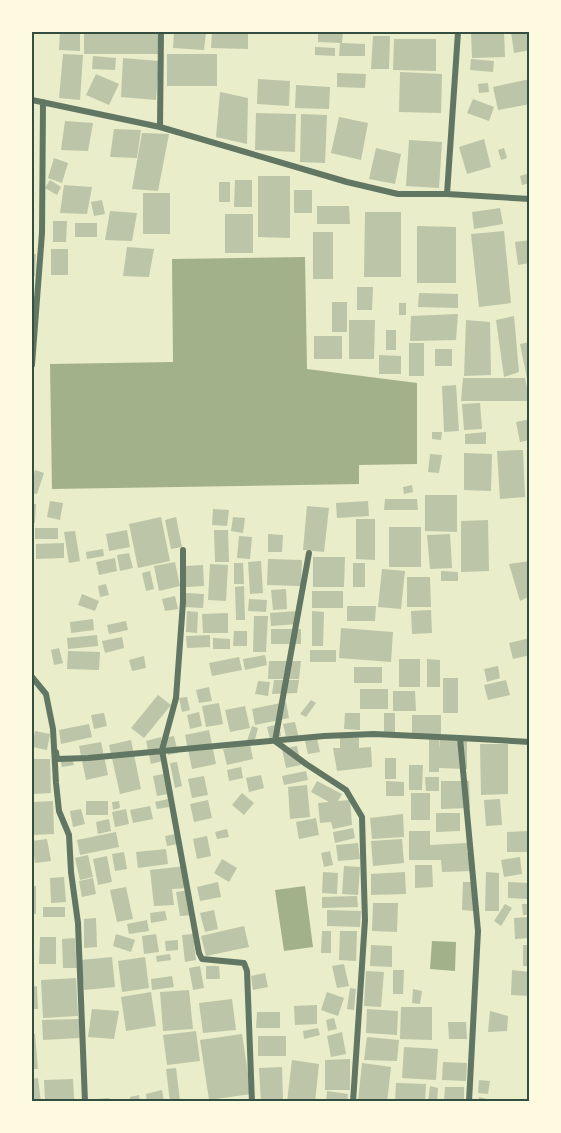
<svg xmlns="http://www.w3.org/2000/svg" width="561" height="1133" font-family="Ubuntu,sans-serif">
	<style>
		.water { fill: #a3b18a }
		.building { fill: #bcc5a7 }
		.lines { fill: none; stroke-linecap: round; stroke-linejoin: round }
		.minor { stroke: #617663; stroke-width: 6 }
		.neatline { fill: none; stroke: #344e41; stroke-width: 2 }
	</style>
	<rect width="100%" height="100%" fill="#e9edc9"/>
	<path class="water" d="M305 257 307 369 417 383V464L359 465V484L52 489 50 364 173 362 172 259Z
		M305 886 313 947 284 951 275 890Z
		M432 941 456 942 455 971 430 969Z"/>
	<path class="building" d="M60 32H80V51L59 50Z
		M84 32H160V54H84Z
		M174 32H206L204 50 173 48Z
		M212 32H248V49L211 48Z
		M318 32H343L342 43 365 44V56H339L340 43 318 42Z
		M471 32H504L505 57 472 58Z
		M511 32H530V50L514 53Z
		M373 36H390L389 69H371Z
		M394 39H436V71L393 70Z
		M315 47 335 48V56L315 55Z
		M63 54 83 55 80 100 59 98Z
		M167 54H217V86H167Z
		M93 56 116 58 115 70 92 69Z
		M123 58 159 61 156 100 121 97Z
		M471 59 494 61 493 72 470 70Z
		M400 72 442 74 441 113 399 112Z
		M337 73 366 74 365 88 337 87Z
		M96 74 119 84 109 105 86 95Z
		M258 79 290 81 289 106 257 104Z
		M530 79V104L498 110 493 87Z
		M488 83 489 92 479 93 478 84Z
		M296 85 330 87 329 109 295 108Z
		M220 92 248 98 247 144 216 137Z
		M473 99 494 107 489 121 467 113Z
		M256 113 296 114 295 152 255 150Z
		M301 114 327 115 325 163 300 162Z
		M339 117 368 123 361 160 331 153Z
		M65 121 93 123 88 151 61 150Z
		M114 129 141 130 137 158 110 157Z
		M142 133 169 134 158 191 132 189Z
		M484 139 491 167 467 174 459 147Z
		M409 140 442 142 439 188 406 186Z
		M376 148 401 154 395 184 369 179Z
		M504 148 507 158 501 160 498 150Z
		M54 158 68 163 62 183 48 178Z
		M530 173V183L522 185 520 176Z
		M258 176H290V238L258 237Z
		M50 180 61 187 57 195 45 188Z
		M235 180H252V207H234Z
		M219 182H230V202H219Z
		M64 185 92 187 87 214 60 213Z
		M294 190H312V213H294Z
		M143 193H170V234H143Z
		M102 200 105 214 94 216 91 202Z
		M317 206H349L350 224H317Z
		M500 208 503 224 474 229 472 212Z
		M110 211 137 213 132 241 105 240Z
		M365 212H401V277H364Z
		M225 214H253V253H225Z
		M53 221H67L66 242H53Z
		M75 223H97V237H75Z
		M417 226 456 227V283H417Z
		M504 231 511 303 479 307 471 234Z
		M313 232H333V279H313Z
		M530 240V263L518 265 515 242Z
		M127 247 154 249 149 277 123 276Z
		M51 249H68V275H51Z
		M32 254H36L35 276H32Z
		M357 287H373L372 310H357Z
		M419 293 458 294V308L418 307Z
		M332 302H347V332H332Z
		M399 303H406V315H399Z
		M458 314 456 340 410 341 411 316Z
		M514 316 519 372 504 377 496 320Z
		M349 320H375L374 359H349Z
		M466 320 490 322 491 375 464 376Z
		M386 330H396V350H386Z
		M314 336H342V359H314Z
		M530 342V378H527L520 344Z
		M409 343H424V376H409Z
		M435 349H452V366H435Z
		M379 355 401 356V374H379Z
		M463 378H525L530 401H461Z
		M456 385 459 431 444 432 442 386Z
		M480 403 482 429 464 430 462 404Z
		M530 419V440L520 442 516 422Z
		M432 432H442L441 440 432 439Z
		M486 432V444H465V434Z
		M523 450 525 497 500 499 497 451Z
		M464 453 492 454 491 491 464 490Z
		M430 454 442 455 439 473 428 472Z
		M35 470 44 473 37 494 32 493V482Z
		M412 485 413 492 404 494 403 487Z
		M425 495H457V532L425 531Z
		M385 499H417L418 510H384Z
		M50 501 63 503 60 520 47 517Z
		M368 501 369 516 337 518 336 503Z
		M32 504H36L35 523H32Z
		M307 506 329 508 324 552 303 550Z
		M213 509 229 510 227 526 212 525Z
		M161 517 170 561 138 568 129 524Z
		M176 517 182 547 171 549 165 520Z
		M233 517 245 518 243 533 231 531Z
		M356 519H375V560L356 559Z
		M488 520 489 571 461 572V521Z
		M389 527H421V567H389Z
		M35 528H58V539H35Z
		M127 530 130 547 109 551 106 534Z
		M214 530H228L229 562H215Z
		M75 531 80 561 69 563 64 532Z
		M268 534 283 535 282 552H268Z
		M450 534 452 568 430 569 427 535Z
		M239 536 252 537 250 559 237 558Z
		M64 543V558L36 559V544Z
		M103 549 104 556 87 559 86 552Z
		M129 553 133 568 120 571 117 555Z
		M313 557H345L344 587H313Z
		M115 558 117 571 99 575 96 562Z
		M268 559 302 560 301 586 267 585Z
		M261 561 263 593 250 594 248 562Z
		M530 561V596L520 601 509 564Z
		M175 562 180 586 159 591 154 566Z
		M234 563H243L244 584H234Z
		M353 563H365V587H353Z
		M210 564 228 565 226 601 208 600Z
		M203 565 204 586 186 587V566Z
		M382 569 405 571 401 609 378 607Z
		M150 571 154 589 146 591 142 573Z
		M441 571 458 572V581H441Z
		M407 577H430L431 607H407Z
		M106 584 109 595 100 597 98 586Z
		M244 586 245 620H236L235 587Z
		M286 589 287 609 273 610 271 590Z
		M312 591H343V608H312Z
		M185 593 204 594 203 608 184 607Z
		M82 594 99 601 95 611 78 605Z
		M175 596 178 609 165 611 162 599Z
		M249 599 267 600 266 612 248 611Z
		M347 606H376L375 621H347Z
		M431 610 432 633 412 634 411 611Z
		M187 611 198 612 197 633 186 632Z
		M297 611 298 624 271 626 270 613Z
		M312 611 324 612 323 646H312Z
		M228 613V633H203L202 614Z
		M254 616H268L266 652H253Z
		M93 619 94 630 71 633 70 622Z
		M126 621 128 630 109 634 107 625Z
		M341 628 393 632 391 662 339 658Z
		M271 629H301V644H271Z
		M234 631H247V646H233Z
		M97 635 98 646 68 649 67 638Z
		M210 635V647L187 648 186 636Z
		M122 637 124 648 105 653 102 641Z
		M213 638 230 639V649H213Z
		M530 638V655L513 659 509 643Z
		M59 648 63 663 54 665 51 650Z
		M310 650H336V662H310Z
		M68 651 100 652 99 670 67 669Z
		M265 655 267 665 245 670 243 659Z
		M144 656 146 668 132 671 129 660Z
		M239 657 242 670 212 676 209 663Z
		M399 659H420V687H399Z
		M427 659 440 660V687H427Z
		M269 661H301L299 679H268Z
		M498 666 500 678 487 682 484 669Z
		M354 667H382V683H354Z
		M443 678H458V713H443Z
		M274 680H299L297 693 272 694Z
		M506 680 510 695 488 700 484 685Z
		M258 681 270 682 268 696 255 694Z
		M209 687 212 701 199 703 196 690Z
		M360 689H388V709H360Z
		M393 691H415L416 711H393Z
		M158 695 171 705 144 738 131 728Z
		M187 697 190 710 182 712 179 698Z
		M311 700 316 703 306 717 300 714Z
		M286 702 289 718 255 725 252 709Z
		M219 703 223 724 206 727 202 706Z
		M245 706 250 728 230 732 225 710Z
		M199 712 202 726 190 729 187 715Z
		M104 713 107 726 94 729 91 715Z
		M345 713H360V730L344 729Z
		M384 713H395V733H384Z
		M412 715H441V734H412Z
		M295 722 299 739 287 741 283 724Z
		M89 724 92 737 61 744 59 730Z
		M279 724 281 736 270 739 267 727Z
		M252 726 258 728 254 743 247 741Z
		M209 730 216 764 192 769 185 735Z
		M35 731 50 734 47 750 32 747Z
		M316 734 320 752 308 754 304 737Z
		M174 736 178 753 168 755 164 738Z
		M161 737 166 760 151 764 146 741Z
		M429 737H439V749L440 738H467V769L439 768V772H429Z
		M340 738H359V748L371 747 372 767 337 771 333 748H340Z
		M131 740 141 789 120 794 109 745Z
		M101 742 108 775 86 780 79 746Z
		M250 744 253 759 227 765 223 749Z
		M480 744H508V794L481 795Z
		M297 746 301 765 286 768 282 749Z
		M72 756 74 765 62 767 60 758Z
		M385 758H396V779H385Z
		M33 759H50L51 793 34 794Z
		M177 762 182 786 175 788 170 763Z
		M409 765H423L422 790H409Z
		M241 767 243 778 229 781 227 770Z
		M306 771 308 780 284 785 282 776Z
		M168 773 173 793 157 796 153 776Z
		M261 775 264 788 249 792 246 778Z
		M204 776 208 795 192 798 188 779Z
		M425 777H439V791H426Z
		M317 781 342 794 338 801 350 800 352 825 333 829 331 822 320 823 318 803 329 802 311 792Z
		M386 781 404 782V796H386Z
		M441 781H469L470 808 441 809Z
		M307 785 310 817 290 819 288 787Z
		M242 793 254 803 244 815 232 805Z
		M411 793H430V820H411Z
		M168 799 169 807 157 809 155 802Z
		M500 799 502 825 486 826 484 800Z
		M208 800 212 818 194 822 190 804Z
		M53 801 54 834 32 835V802Z
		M86 801H108V815H86Z
		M119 801 120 808 113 810 112 802Z
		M150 806 153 819 133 823 130 810Z
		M81 809 85 824 73 827 70 811Z
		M126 809 129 824 115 827 112 812Z
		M436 813H460V831L436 832Z
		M403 814 404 837 372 839 370 818Z
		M316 818 319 835 299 839 296 822Z
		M109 819 111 831 98 834 96 822Z
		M353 828 355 838 335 843 333 832Z
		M227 829 229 837 217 839 215 832Z
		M409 831H430V845L467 843V853H473V871L442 872 441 860H409Z
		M528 831 529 852H507V832Z
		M116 832 119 847 80 855 77 840Z
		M176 834 178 844 167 846 165 836Z
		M207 836 211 856 197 859 193 839Z
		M47 839 51 861 35 863 32 841Z
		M402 839 404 863 373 866 371 841Z
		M358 843 360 859 338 861 336 845Z
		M166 849 168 864 138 868 136 852Z
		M330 851 333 865 324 867 321 853Z
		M124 852 127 869 115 871 112 854Z
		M88 855 93 877 80 880 75 858Z
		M107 856 112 882 98 885 93 859Z
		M520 857 522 874 504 877 501 860Z
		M222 859 237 868 229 882 214 873Z
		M415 865H432L433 887 415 888Z
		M186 866 188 888 172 889 174 905 154 906 150 870Z
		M344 866 360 867 358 895 342 894Z
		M323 872 338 873 337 894 322 893Z
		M405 872 406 894 371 895V874Z
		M486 872 499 873V911H485Z
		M64 877 66 902 51 903 50 878Z
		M93 878 96 894 82 897 79 881Z
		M218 882 221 897 200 901 197 887Z
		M463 882H475L473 911 462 910Z
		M508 882 529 883V899L508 898Z
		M32 886H36V914H32Z
		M126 887 133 919 117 922 110 890Z
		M190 890 193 915 180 916 176 892Z
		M357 896 358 907 322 908V897Z
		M373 903H398L397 932 372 931Z
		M505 904 512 908 501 926 494 921Z
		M522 904H530V915H523Z
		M43 907H65V917H43Z
		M214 910 218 929 205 932 200 913Z
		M327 910 361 911 360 927 327 926Z
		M165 911 167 920 151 923 150 913Z
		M530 917V938L515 939 514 918Z
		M96 918 97 947 84 948V919Z
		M147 920 149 931 129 934 127 924Z
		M244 926 249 947 206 956 201 936Z
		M322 931H331V953H321Z
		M340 931H357L356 961 339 960Z
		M116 934 135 940 131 952 113 946Z
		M156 934 159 952 144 954 142 936Z
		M193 934 196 960 185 962 182 935Z
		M40 937H56V964H39Z
		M75 938 77 968H63L62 939Z
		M178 940V950L166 951 165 941Z
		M371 945 392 946V967L370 966Z
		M523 945H530V966H523Z
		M170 954 171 960 157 962 156 956Z
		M112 957 115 987 84 990 81 960Z
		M145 957 149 988 122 992 118 961Z
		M344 964 349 986 337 988 332 966Z
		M200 966 204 988 193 990 189 968Z
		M206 966H219L220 979H206Z
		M393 970H404L403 994H393Z
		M512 970 530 972V996L511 995Z
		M366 971 384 972 381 1007 364 1006Z
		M265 973 268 987 253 990 251 976Z
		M172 976 174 987 152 990 151 979Z
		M76 978 78 1016 43 1018 41 980Z
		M37 986 38 1009H32V987Z
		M350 988 356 989 354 1010 347 1009Z
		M413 989 422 991 420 1004 412 1003Z
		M189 990 193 1029 163 1031 160 992Z
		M151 992 156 1026 126 1031 121 997Z
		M327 992 344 998 338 1016 321 1010Z
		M232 999 236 1030 203 1033 199 1003Z
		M317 1005V1024L295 1025 294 1006Z
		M401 1007H432V1040L400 1039Z
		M92 1009 119 1011 114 1039 88 1037Z
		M367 1009 398 1011 397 1035 366 1033Z
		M490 1011 508 1016 507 1031 488 1032Z
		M257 1012H280V1028H256Z
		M334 1018 337 1029 328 1031 326 1020Z
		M79 1019 80 1038 43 1040 42 1020Z
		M448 1022H466L467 1039H449Z
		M318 1028 320 1035 304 1039 303 1031Z
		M196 1031 200 1061 167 1065 163 1035Z
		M342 1032 346 1054 331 1057 327 1036Z
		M32 1034H35L38 1069H32Z
		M242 1034 251 1094 209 1100 200 1040Z
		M258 1036H286V1056H258Z
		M367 1037 399 1040 397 1061 364 1060Z
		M404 1047 438 1049 436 1080 402 1078Z
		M350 1059V1090H325V1060Z
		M292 1060 319 1064 315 1102H287Z
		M443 1062 467 1063 466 1081 442 1080Z
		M362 1063 391 1067 387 1102H358Z
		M282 1067 283 1101 261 1102 259 1068Z
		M176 1068 180 1101 170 1102 166 1069Z
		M38 1078 41 1102H32V1079Z
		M73 1079 74 1099 45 1100 44 1080Z
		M479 1080 490 1081 488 1094 478 1093Z
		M396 1083 426 1084 425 1102H395Z
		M430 1086 438 1088 437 1102H428Z
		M445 1087H464V1102L444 1101Z
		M162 1090 164 1102H147L146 1094Z
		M327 1091 348 1094 347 1102H326Z
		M139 1095 140 1102H130V1097Z
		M479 1097 495 1101 494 1102H478Z
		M109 1098 110 1102H86L85 1100Z"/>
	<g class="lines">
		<path class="minor" d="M32 100 160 127 347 182 398 194H447L530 199
			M160 127 161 32
			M447 194 458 32
			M32 365 42 233 43 102
			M183 550V602L176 698 162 750 199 953 202 959 244 963 247 971 252 1102
			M309 553 275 741 306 764 346 790 362 817 365 920 353 1102
			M32 677 46 694 53 729 56 783 59 811 69 835 71 872 78 923 85 1102
			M56 752 57 759 88 758 324 736 374 734 460 738
			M469 1102 478 931 460 738 530 742"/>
	</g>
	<rect width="561" height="1133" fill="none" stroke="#fefae0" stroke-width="66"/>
	<rect x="33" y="33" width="495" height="1067" class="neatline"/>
</svg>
